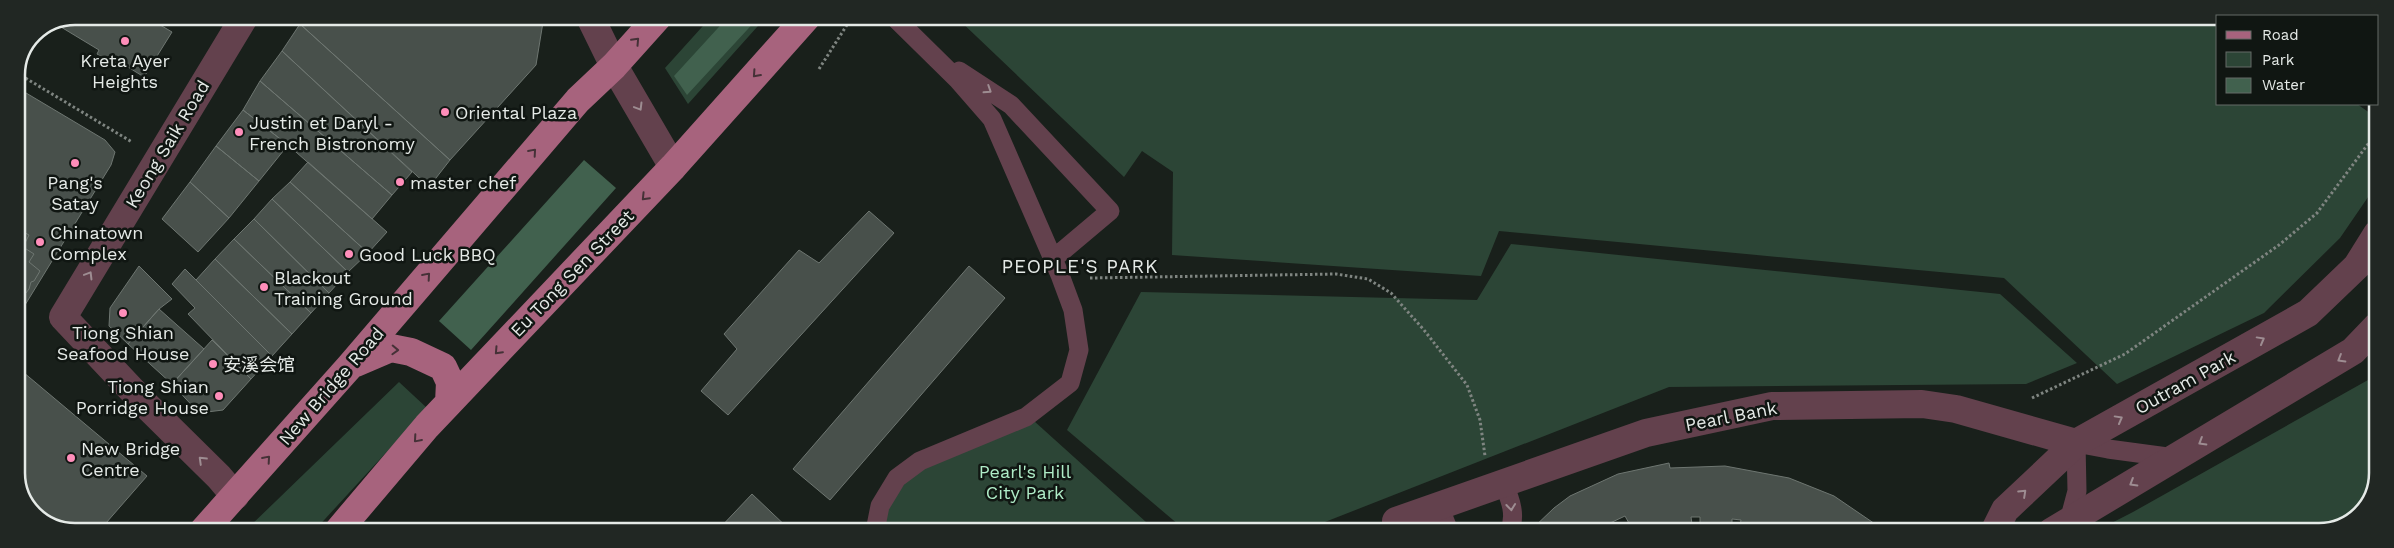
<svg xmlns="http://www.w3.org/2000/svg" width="2394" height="548" font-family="'Work Sans','Noto Sans SC',sans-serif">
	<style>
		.green { fill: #2c4536 }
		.water { fill: #41614e }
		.building { fill: #48504b; stroke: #6e7671 }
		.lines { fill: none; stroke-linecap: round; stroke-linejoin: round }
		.path { stroke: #7f8581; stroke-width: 3; stroke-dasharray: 2.5 2.5; stroke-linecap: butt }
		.service { stroke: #63414d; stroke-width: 19 }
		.minor { stroke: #63414d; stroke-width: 28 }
		.primary { stroke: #a7637d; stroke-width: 28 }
		.oneway { stroke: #453137 }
		.oneway2 { stroke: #9e8d92 }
		.poi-dot { fill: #ff8eba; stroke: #101612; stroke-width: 2 }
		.labels { text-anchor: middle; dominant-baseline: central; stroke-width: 5; stroke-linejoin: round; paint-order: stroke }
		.poi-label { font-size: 18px; fill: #e5eae7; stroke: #101612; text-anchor: start }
		.street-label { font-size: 18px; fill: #e5eae7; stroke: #101612 }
		.park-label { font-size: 18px; fill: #afecc7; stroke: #101612 }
		.neighbourhood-label { font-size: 19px; letter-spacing: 1px; fill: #e5eae7; stroke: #101612 }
		.rim { fill: none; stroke: #e5eae7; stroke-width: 2.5 }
	</style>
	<rect width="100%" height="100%" fill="#19201b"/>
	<path class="green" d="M711 17H766L688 104 665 68Z
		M956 17H2218V104H2357L2377 118V184L2340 238 2264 313 2117 384 2004 278 1499 231 1481 276 1172 255 1173 172 1142 151 1124 177Z
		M1511 244 2000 294 2077 363 2026 384 1669 387 1302 531H1186L1067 430 1141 292 1477 300Z
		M2377 370V485L2355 519 2319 532H2094L2133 512 2368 380Z
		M399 382 427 408 314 531H245Z
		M1034 421 1156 531H884L888 507 905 483 926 465Z"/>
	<path class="water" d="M728 17H759L687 95 674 76Z
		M584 160 616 188 471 350 439 321Z"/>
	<path class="building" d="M75 16H145L172 32 144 77 120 62 117 66 97 54 99 50 56 24Z
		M305 16H544L536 65 450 160 300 24Z
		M300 24 450 160 429 187 282 51Z
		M282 51 412 172 392 195 260 81Z
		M260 81 392 195 372 219 288 145 243 110Z
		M16 87 105 140 115 152 111 165 17 318Z
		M243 110 288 145 259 181 216 146Z
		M216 146 259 181 229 218 190 182Z
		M308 162 387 232 368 253 290 182Z
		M190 182 229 218 198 252 162 219Z
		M290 182 368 253 348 272 272 199Z
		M272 199 348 272 329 293 254 219Z
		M869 211 894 233 728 415 701 391 737 349 724 334 799 250 819 263Z
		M254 219 329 293 311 313 234 239Z
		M16 228 29 235 23 247 34 254 29 262 40 271 34 281 31 282 29 289 22 298 17 296Z
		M234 239 311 313 292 334 215 259Z
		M215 259 292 334 272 356 196 280Z
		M139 266 172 299 159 309 128 344 109 326 110 308Z
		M969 266 1005 298 830 500 793 469Z
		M185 269 272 356 251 379 188 314 195 308 172 284Z
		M159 309 204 349 172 384 128 344Z
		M212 340 251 379 223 410 199 413 172 384Z
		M17 367 147 476 99 531H63L31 512 17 481Z
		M1669 463 1670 468 1725 466 1789 478 1834 496 1878 526 1874 532 1869 529 1866 532 1806 531 1796 526 1794 531H1739L1741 520 1732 519V531H1700V517H1691L1693 531H1624L1622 528 1630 525 1625 516 1593 531H1530L1554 508 1570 496 1618 474Z
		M752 494 791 531H717Z"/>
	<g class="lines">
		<path class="path" d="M819 69 852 17
			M17 73 132 142
			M1090 278 1336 274 1368 279 1391 293 1424 330 1467 385 1480 420 1485 456
			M2032 398 2125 354 2279 245 2317 213 2377 132"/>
		<path class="service" d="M959 71 1011 105 1110 211 1053 259
			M1504 484C1510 499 1517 516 1509 531
			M1439 506 1449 531
			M2069 521 2077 491 2076 443 2108 449 2175 458
			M875 531 880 506 897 478 920 461 1026 417 1070 383 1079 350 1073 310 1060 275 992 119 958 80 894 17"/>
		<path class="minor" d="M590 17 614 66 673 167
			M235 496 219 477 145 404 63 317 245 16
			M1396 521 1646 433 1772 406 1922 404 1956 409 2076 443
			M1994 532 2005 510 2076 443 2308 313 2357 266 2377 234
			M2051 532 2353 351 2377 326"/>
		<path class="primary" d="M356 363 391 348 411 352 443 367 450 382 449 403
			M203 531 350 366 578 100 614 66 658 17
			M338 531 427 426 673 167 807 17"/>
	</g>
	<defs><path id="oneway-chevron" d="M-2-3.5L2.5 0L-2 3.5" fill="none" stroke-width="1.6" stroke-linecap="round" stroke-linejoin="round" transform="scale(1.25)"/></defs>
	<g class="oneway">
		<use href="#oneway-chevron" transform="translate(636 41) rotate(-47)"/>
		<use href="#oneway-chevron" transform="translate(756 74) rotate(132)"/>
		<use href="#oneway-chevron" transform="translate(533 152) rotate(-49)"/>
		<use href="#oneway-chevron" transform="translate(645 197) rotate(134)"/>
		<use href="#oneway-chevron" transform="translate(427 276) rotate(-49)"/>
		<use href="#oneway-chevron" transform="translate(395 350) rotate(2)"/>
		<use href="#oneway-chevron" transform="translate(498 351) rotate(133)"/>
		<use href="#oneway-chevron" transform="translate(417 439) rotate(131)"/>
		<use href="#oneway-chevron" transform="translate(267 459) rotate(-49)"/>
	</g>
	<g class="oneway2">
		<use href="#oneway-chevron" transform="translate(988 90) rotate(33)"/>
		<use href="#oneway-chevron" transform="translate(639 107) rotate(59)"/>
		<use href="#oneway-chevron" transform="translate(89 275) rotate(-59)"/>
		<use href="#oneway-chevron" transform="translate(2261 340) rotate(-29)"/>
		<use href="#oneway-chevron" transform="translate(2341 359) rotate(149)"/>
		<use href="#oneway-chevron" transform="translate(2119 419) rotate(-29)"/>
		<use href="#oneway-chevron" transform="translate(2202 442) rotate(149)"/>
		<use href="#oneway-chevron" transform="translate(202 460) rotate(-136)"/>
		<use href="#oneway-chevron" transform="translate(2133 483) rotate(149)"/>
		<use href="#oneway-chevron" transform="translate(2023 493) rotate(-43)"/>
		<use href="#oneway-chevron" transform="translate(1511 507) rotate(84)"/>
	</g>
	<g class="poi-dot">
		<circle cx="125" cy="41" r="5"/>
		<circle cx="445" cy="112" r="5"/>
		<circle cx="239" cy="132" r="5"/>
		<circle cx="75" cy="163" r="5"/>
		<circle cx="400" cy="182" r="5"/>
		<circle cx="40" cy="242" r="5"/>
		<circle cx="349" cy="254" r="5"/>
		<circle cx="264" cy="287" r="5"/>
		<circle cx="123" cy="313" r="5"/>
		<circle cx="213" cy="364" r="5"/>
		<circle cx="219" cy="396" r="5"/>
		<circle cx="71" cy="458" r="5"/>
	</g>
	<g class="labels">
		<g class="poi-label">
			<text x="125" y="60" text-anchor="middle">Kreta Ayer<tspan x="125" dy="21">Heights</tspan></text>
			<text x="455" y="112">Oriental Plaza</text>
			<text x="249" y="122">Justin et Daryl -<tspan x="249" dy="21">French Bistronomy</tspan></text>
			<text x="75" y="182" text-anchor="middle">Pang's<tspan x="75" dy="21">Satay</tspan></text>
			<text x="410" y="182">master chef</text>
			<text x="50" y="232">Chinatown<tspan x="50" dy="21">Complex</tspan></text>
			<text x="359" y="254">Good Luck BBQ</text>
			<text x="274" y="277">Blackout<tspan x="274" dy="21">Training Ground</tspan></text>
			<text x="123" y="332" text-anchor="middle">Tiong Shian<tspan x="123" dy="21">Seafood House</tspan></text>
			<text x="223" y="364">安溪会馆</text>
			<text x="209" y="386" text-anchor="end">Tiong Shian<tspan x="209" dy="21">Porridge House</tspan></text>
			<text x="81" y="448">New Bridge<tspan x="81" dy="21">Centre</tspan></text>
		</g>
		<g class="street-label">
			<text transform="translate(167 144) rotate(-59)">Keong Saik Road</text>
			<text transform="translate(572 273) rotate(-46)">Eu Tong Sen Street</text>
			<text transform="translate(2185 382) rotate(-29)">Outram Park</text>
			<text transform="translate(331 386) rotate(-49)">New Bridge Road</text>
			<text transform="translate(1731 416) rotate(-11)">Pearl Bank</text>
		</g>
		<g class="park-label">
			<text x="1025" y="471">Pearl's Hill<tspan x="1025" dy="21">City Park</tspan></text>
		</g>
		<g class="neighbourhood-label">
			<text x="1080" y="266">PEOPLE'S PARK</text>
		</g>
	</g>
	<path d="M0 0H2394V548H0ZM75 25H2319A50 50 0 0 1 2369 75V473A50 50 0 0 1 2319 523H75A50 50 0 0 1 25 473V75A50 50 0 0 1 75 25Z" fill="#212723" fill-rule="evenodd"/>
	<path class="rim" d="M75 25H2319A50 50 0 0 1 2369 75V473A50 50 0 0 1 2319 523H75A50 50 0 0 1 25 473V75A50 50 0 0 1 75 25Z"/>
	<rect x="2216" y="15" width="162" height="90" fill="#101612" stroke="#656b67"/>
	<rect x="2226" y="31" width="25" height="8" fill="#a7637d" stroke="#656b67"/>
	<text x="2262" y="40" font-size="15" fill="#e5eae7">Road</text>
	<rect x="2226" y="52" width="25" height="15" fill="#2c4536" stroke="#656b67"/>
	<text x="2262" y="65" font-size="15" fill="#e5eae7">Park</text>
	<rect x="2226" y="78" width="25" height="15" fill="#41614e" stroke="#656b67"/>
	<text x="2262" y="90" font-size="15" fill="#e5eae7">Water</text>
</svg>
